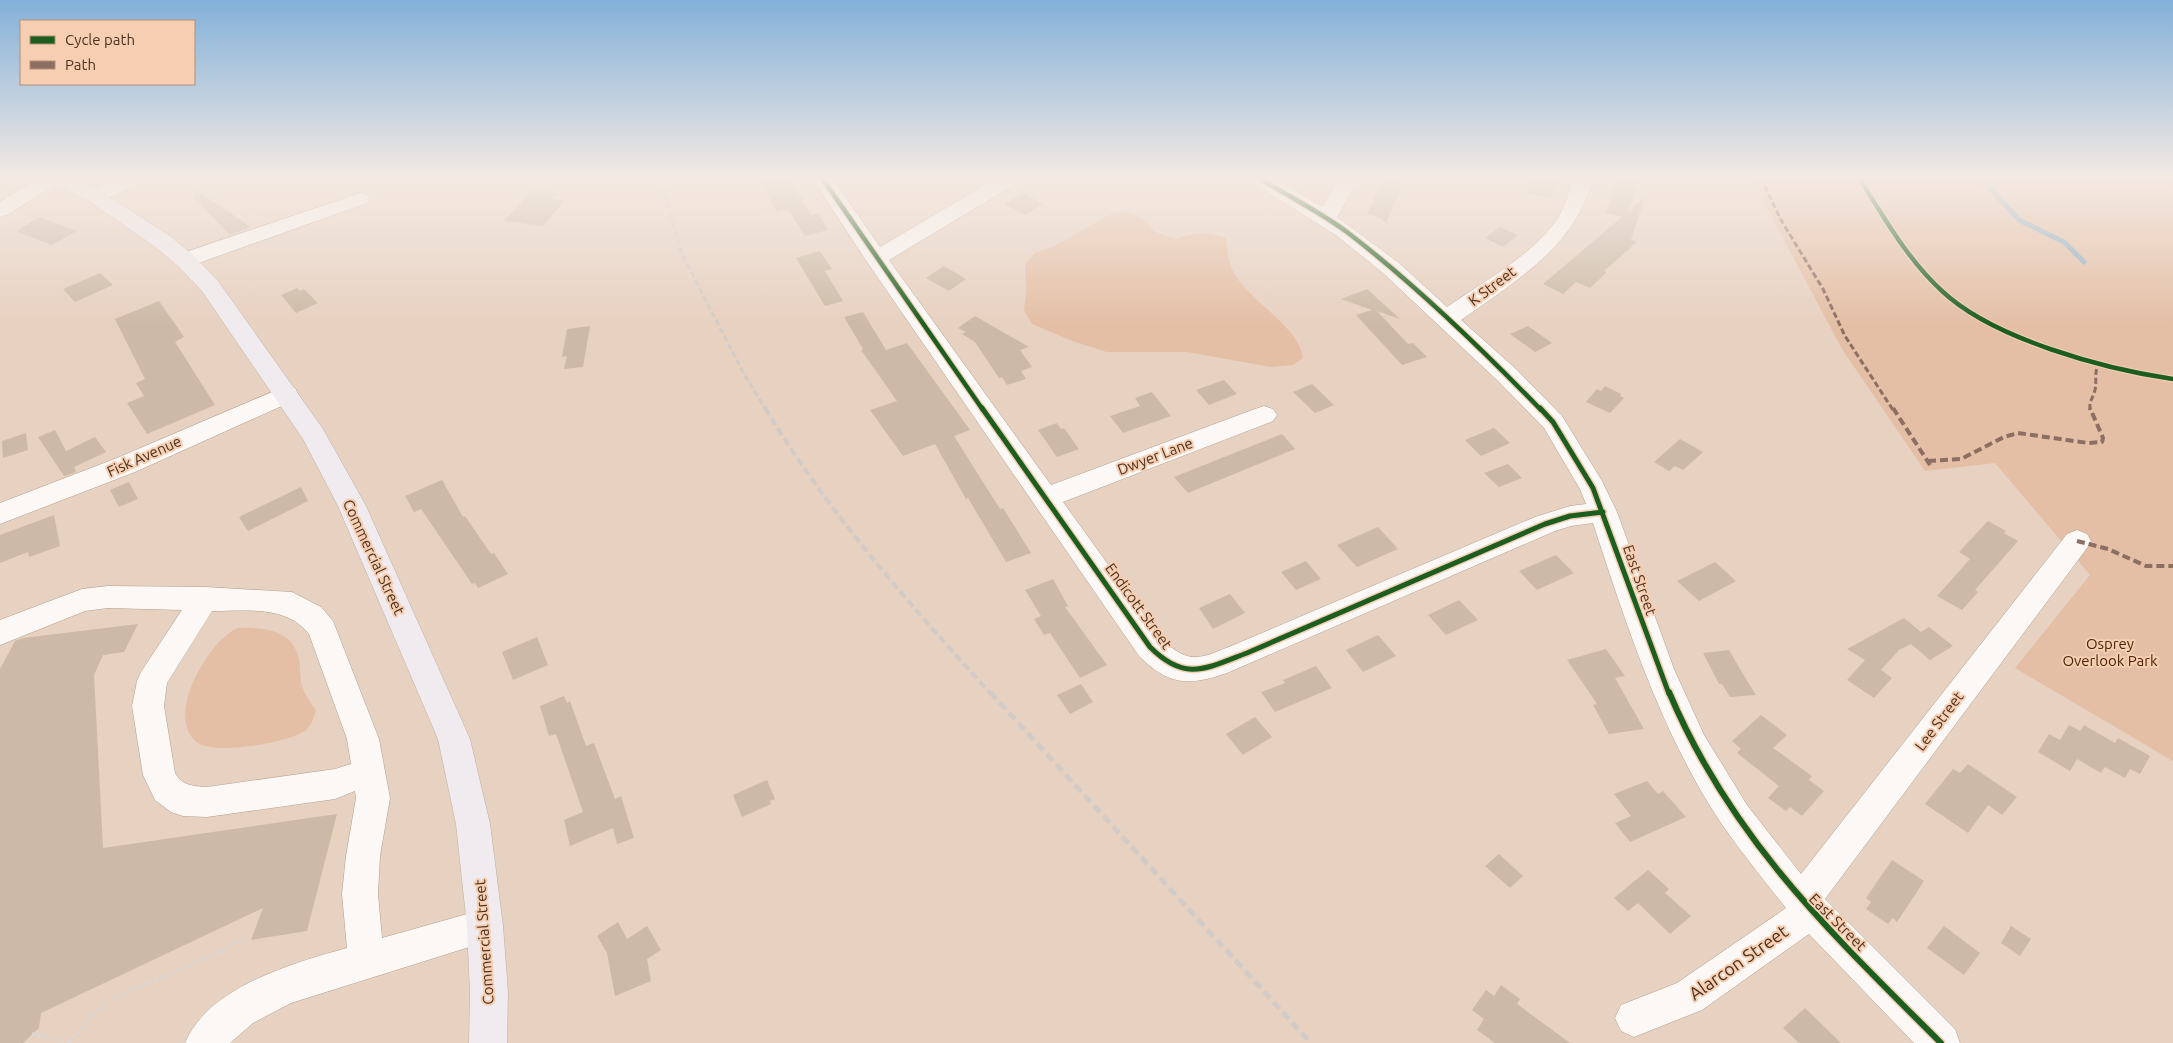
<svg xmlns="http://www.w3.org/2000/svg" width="2173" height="1043" font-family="Ubuntu,sans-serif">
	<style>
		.green { fill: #e4bfa5 }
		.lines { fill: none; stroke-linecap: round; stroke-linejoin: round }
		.stream { stroke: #8badc2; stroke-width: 5 }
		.building { fill: #ccbaa6 }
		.minor-casing { stroke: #b49f8e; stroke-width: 1 }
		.major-casing { stroke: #beafa4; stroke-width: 1 }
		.path { stroke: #ded6d1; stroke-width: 4; stroke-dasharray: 3 3; stroke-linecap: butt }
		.minor { fill: #fbf8f6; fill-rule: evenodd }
		.major { fill: #f0ebee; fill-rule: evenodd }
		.rail-far2 { stroke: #d3cbc5; stroke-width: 3; stroke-dasharray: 6 3; stroke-linecap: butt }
		.rail-far1 { stroke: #d3cbc5; stroke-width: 4; stroke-dasharray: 8 4; stroke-linecap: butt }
		.rail { stroke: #d3cbc5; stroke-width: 5; stroke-dasharray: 9 5; stroke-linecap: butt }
		.quiet-far1 { stroke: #8d6e63; stroke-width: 3; stroke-dasharray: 6 3; stroke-linecap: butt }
		.quiet { stroke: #8d6e63; stroke-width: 4; stroke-dasharray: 8 4; stroke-linecap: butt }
		.cycleway-far2-casing { stroke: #f6ceb2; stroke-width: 7 }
		.cycleway-far1-casing { stroke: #f6ceb2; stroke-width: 8 }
		.cycleway-casing { stroke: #f6ceb2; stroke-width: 9 }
		.cycleway-far2 { stroke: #1b5e20; stroke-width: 4.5 }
		.cycleway-far1 { stroke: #1b5e20; stroke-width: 5 }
		.cycleway { stroke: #1b5e20; stroke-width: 6 }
		.labels { text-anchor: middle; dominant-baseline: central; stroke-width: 4; stroke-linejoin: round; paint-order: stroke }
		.street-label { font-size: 15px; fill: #4c321e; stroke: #f6ceb2 }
		.park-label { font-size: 15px; fill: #492607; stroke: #f6ceb2 }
		.near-street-label { font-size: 18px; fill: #4c321e; stroke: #f6ceb2 }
	</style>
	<rect width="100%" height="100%" fill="#e7d1c1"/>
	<path class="green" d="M1751 178H2173V761L2015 668 2090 575 1995 463 1925 471 1842 349Z
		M1125 211 1142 218 1155 232 1175 239C1194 233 1207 231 1226 238 1227 248 1228 260 1232 269 1247 302 1298 323 1303 358L1293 365 1271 367 1187 352H1107L1075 342 1032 324 1024 310 1026 293 1025 264 1035 253 1054 246 1113 213Z
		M238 628C263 627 293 630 299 659 300 666 300 675 301 682 303 692 310 702 316 710 314 718 312 724 306 730 290 743 215 755 198 743 163 719 208 640 238 628Z"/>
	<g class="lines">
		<path class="stream" d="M1981 178 2019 220 2064 242 2084 262"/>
	</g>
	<path class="building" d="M758 178H789L811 215 818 213 828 230 805 236 788 209 777 212Z
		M1384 178H1405L1386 223 1377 216 1367 214Z
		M1533 178H1557L1551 198 1528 193Z
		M1618 178H1639L1628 212 1645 197 1631 240 1637 242 1604 271 1607 272 1590 288 1576 282 1563 294 1543 284 1622 217 1606 213Z
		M532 190 555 193 550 199 565 200 543 226 504 221Z
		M198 191 251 227 230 235 193 197Z
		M1023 193 1043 204 1025 215 1004 204Z
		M40 217 77 231 52 245 16 231Z
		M1500 227 1518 235 1503 247 1485 238Z
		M820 251 832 269 825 271 843 301 825 306 796 258Z
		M944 266 966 279 949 291 926 278Z
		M100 273 113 285 75 302 63 289Z
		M297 288 300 291 304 289 318 303 296 313 281 295Z
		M1367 289 1400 319 1377 311 1408 344 1413 343 1427 357 1402 365 1356 315 1372 310 1341 299Z
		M159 301 184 337 175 342 215 405 147 434 127 403 144 396 136 383 145 379 115 319Z
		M863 312 886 350 907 343 970 430 954 436 1000 509 1003 508 1031 553 1006 562 968 498 966 499 935 444 903 456 870 410 897 401 861 350 863 349 844 317Z
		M975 316 1029 347 1020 350 1032 367 1021 371 1026 379 1007 385 1002 377 999 378 975 342 962 334 966 332 958 328Z
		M590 326 583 367 564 369 567 356 562 357 567 329Z
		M1528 326 1552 343 1535 352 1510 334Z
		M1224 380 1237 394 1209 405 1196 390Z
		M1312 384 1334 405 1315 413 1293 392Z
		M1605 386 1621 394 1620 396 1624 398 1610 413 1586 402 1597 389 1601 391Z
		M1152 392 1171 416 1123 433 1110 416 1140 406 1135 398Z
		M1057 423 1061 429 1064 428 1079 449 1057 457 1038 430Z
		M1494 428 1510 443 1481 456 1465 440Z
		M55 430 66 451 95 437 106 452 74 467 76 472 64 476 38 437Z
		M26 433 28 450 3 458 2 441Z
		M1282 434 1295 449 1188 493 1174 477Z
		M1680 439 1703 452 1683 470 1675 466 1669 471 1654 462Z
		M1508 464 1522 478 1499 487 1484 473Z
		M442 480 463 517 465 516 491 554 494 553 508 574 478 588 475 583 472 584 421 509 414 512 405 496Z
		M129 482 138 499 119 507 110 490Z
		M301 487 308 501 248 531 239 517Z
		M54 515 60 546 29 557 28 552 0 563V535Z
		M1988 521 2006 531 2004 533 2018 541 1975 590 1978 592 1962 610 1937 596 1970 559 1959 552Z
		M1378 527 1398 549 1357 567 1337 545Z
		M1556 555 1574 573 1537 590 1519 571Z
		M1306 561 1321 579 1296 590 1281 572Z
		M1715 562 1736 581 1699 601 1677 581Z
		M1053 579 1068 606 1065 607 1107 665 1080 678 1050 633 1044 635 1034 619 1041 616 1025 590Z
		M1230 594 1245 613 1213 629 1199 608Z
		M1459 600 1478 620 1446 635 1428 615Z
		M1904 618 1921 632 1929 627 1953 646 1930 660 1911 644 1899 650 1881 670 1892 678 1874 698 1847 680 1865 660 1847 649Z
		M138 624 124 652 103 655 94 675 103 848 337 814 307 931 251 940 263 908 41 1013 39 1028 23 1043H0V669L15 641 23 638Z
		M1378 635 1396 656 1363 672 1346 650Z
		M537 637 548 665 513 680 502 652Z
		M1606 649 1625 676 1615 678 1644 729 1609 734 1593 705 1597 704 1567 660Z
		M1729 650 1743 674 1756 695 1730 697 1722 684H1719L1703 653Z
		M1316 666 1332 688 1275 712 1261 692 1285 683 1283 680Z
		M1081 684 1093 702 1070 714 1057 695Z
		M564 696 567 703 570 701 586 746 594 743 615 799 621 796 634 838 617 844 613 828 570 846 564 820 583 812 556 734 549 736 540 706Z
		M1761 715 1787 735 1773 748 1812 776 1809 780 1824 791 1802 816 1790 807 1786 811 1768 798 1779 786 1737 753 1741 749 1732 741Z
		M1255 717 1272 737 1243 755 1226 734Z
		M2069 725 2080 731 2084 725 2115 743 2118 738 2150 756 2140 774 2130 769 2125 778 2105 767 2101 773 2077 759 2070 771 2038 752 2049 734 2060 740Z
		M1968 764 2017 797 2002 815 1988 805 1968 833 1925 804 1953 769 1960 773Z
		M767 780 775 799 770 801 771 804 742 817 733 795Z
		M1647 781 1658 794 1663 791 1686 817 1630 842 1615 823 1631 816 1614 794Z
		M1499 854 1523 876 1510 888 1485 866Z
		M1892 860 1924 881 1897 922 1893 918 1888 924 1866 909 1871 902 1866 898Z
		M1648 870 1669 889 1665 893 1691 916 1670 934 1638 903 1628 911 1614 898Z
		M618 922 627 939 647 926 661 950 647 959 651 981 615 996 607 953 597 936Z
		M1944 926 1980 953 1964 975 1927 948Z
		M2011 926 2031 939 2020 956 2001 943Z
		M1501 985 1520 999 1517 1004 1570 1043H1495L1477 1030 1484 1019 1472 1010 1486 990 1494 996Z
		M1805 1008 1841 1043H1799L1783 1028Z"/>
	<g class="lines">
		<g class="minor-casing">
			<path id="minor" d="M38 178H63L60 182 7 215 0 217V202Z
				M115 178H144L141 182C125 189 103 204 86 199L83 195 86 191Z
				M812 178H832L880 247 997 178H1022L1019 182 889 260 1051 485 1255 409 1264 406 1273 409 1277 415 1273 421 1063 502 1161 638C1190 667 1201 658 1236 644L1535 517 1570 506 1586 504 1580 489 1544 428 1498 381 1383 273 1337 236 1252 182 1249 178H1274L1322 207 1339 178H1359L1337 217 1399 263 1447 307C1484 281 1532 256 1558 218 1565 206 1569 192 1573 178H1593C1576 247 1515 281 1461 320L1516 369 1562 416 1602 481 1617 512 1674 669 1704 735 1747 805 1801 874 2067 534 2077 530 2087 534 2091 541 2087 548 1825 899 1955 1029 1960 1043H1914L1809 934 1702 1010 1634 1037 1621 1031 1615 1018 1621 1005 1677 983 1786 908C1756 870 1725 833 1701 791 1653 707 1623 615 1593 523L1571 526 1555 531 1227 673C1189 686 1169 686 1139 656L865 259Z
				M360 193 367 195 370 199 367 203 193 265 185 267 177 265 174 260 177 255Z
				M286 386 295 388 298 394 295 400 135 472 0 524V503L117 458Z
				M108 586 205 587 292 592 321 607 333 621 379 739 390 798 380 856 378 894 382 938 485 909 498 914 503 926 498 938 291 1003 253 1023 230 1043H185C208 987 293 963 347 948L342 894 346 856 356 798 355 791 335 799 207 817 183 816 171 812 155 800 143 775 132 706 137 681 141 672 182 610 108 608 85 611 0 645V620L82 589ZM212 611C246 611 287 605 309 634L347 739 351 764 335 769 207 787C193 786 182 786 175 773L164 706 167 683Z"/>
		</g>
		<g class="major-casing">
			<path id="major" d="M47 178H74L100 191 170 236 193 255 218 281 323 429 366 506 470 739 490 824 503 926 508 992 507 1043H469L470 992 467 926 456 824 438 739 338 506 303 439 202 291 177 265 154 246 86 199 50 182Z"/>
		</g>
		<path class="path" d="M32 1034 69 1042
			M69 1043 87 1020 107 1003 129 991 221 952 245 938"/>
		<use href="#minor" class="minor"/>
		<use href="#major" class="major"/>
		<path class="rail-far2" d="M660 178 681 252 744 374 766 410"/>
		<path class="rail-far1" d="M765 408C828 512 909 604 991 694"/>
		<path class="rail" d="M990 692 1311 1043"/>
		<path class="quiet-far1" d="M1761 178 1781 220 1823 289 1845 336 1893 410
			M2161 178 2166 181
			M2090 410C2089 401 2093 398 2095 390 2097 380 2094 374 2098 365"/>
		<path class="quiet" d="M1893 408 1932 468
			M1928 461 1961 459 2004 437 2018 433 2088 443 2102 442 2103 438 2090 408
			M2077 541 2108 549 2146 566H2173"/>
		<g class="cycleway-far2-casing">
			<path id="cycleway-far2" d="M822 178 983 410
				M1259 178C1288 196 1320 212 1347 232 1416 285 1480 347 1541 410
				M1859 178C1884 217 1907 259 1942 291 1993 339 2104 369 2173 379"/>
		</g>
		<g class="cycleway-far1-casing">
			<path id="cycleway-far1" d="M982 408 1150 647C1185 682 1205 669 1247 653L1545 524 1570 516 1603 512
				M1540 408 1553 422 1593 488 1669 694"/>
		</g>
		<g class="cycleway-casing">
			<path id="cycleway" d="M1669 692C1731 839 1831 933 1941 1043"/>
		</g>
		<use href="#cycleway-far2" class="cycleway-far2"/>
		<use href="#cycleway-far1" class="cycleway-far1"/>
		<use href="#cycleway" class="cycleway"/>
	</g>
	<linearGradient id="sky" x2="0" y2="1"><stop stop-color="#83b1d9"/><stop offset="0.55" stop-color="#f4eae3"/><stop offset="1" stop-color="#f4eae3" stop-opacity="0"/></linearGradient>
	<rect width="2173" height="324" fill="url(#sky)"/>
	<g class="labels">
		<g class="street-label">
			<text transform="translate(1492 286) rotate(-37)">K Street</text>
			<text transform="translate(144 456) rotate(-24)">Fisk Avenue</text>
			<text transform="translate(1155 456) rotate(-21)">Dwyer Lane</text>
			<text transform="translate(374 557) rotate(65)">Commercial Street</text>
			<text transform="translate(1640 580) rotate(71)">East Street</text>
			<text transform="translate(1139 606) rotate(54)">Endicott Street</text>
			<text transform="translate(1939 721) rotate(-53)">Lee Street</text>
			<text transform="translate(1838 922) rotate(45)">East Street</text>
			<text transform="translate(484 942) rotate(-94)">Commercial Street</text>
		</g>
		<g class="park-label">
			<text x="2110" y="643">Osprey<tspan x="2110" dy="17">Overlook Park</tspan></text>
		</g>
		<g class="near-street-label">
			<text transform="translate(1738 962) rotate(-35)">Alarcon Street</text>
		</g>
	</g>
	<rect x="20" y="20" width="175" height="65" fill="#f6ceb2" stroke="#b29077"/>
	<rect x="30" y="36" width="25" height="8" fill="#1b5e20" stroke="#b29077"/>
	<text x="65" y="45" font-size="15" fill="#4c321e">Cycle path</text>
	<rect x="30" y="61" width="25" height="8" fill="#8d6e63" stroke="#b29077"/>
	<text x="65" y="70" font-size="15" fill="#4c321e">Path</text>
</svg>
